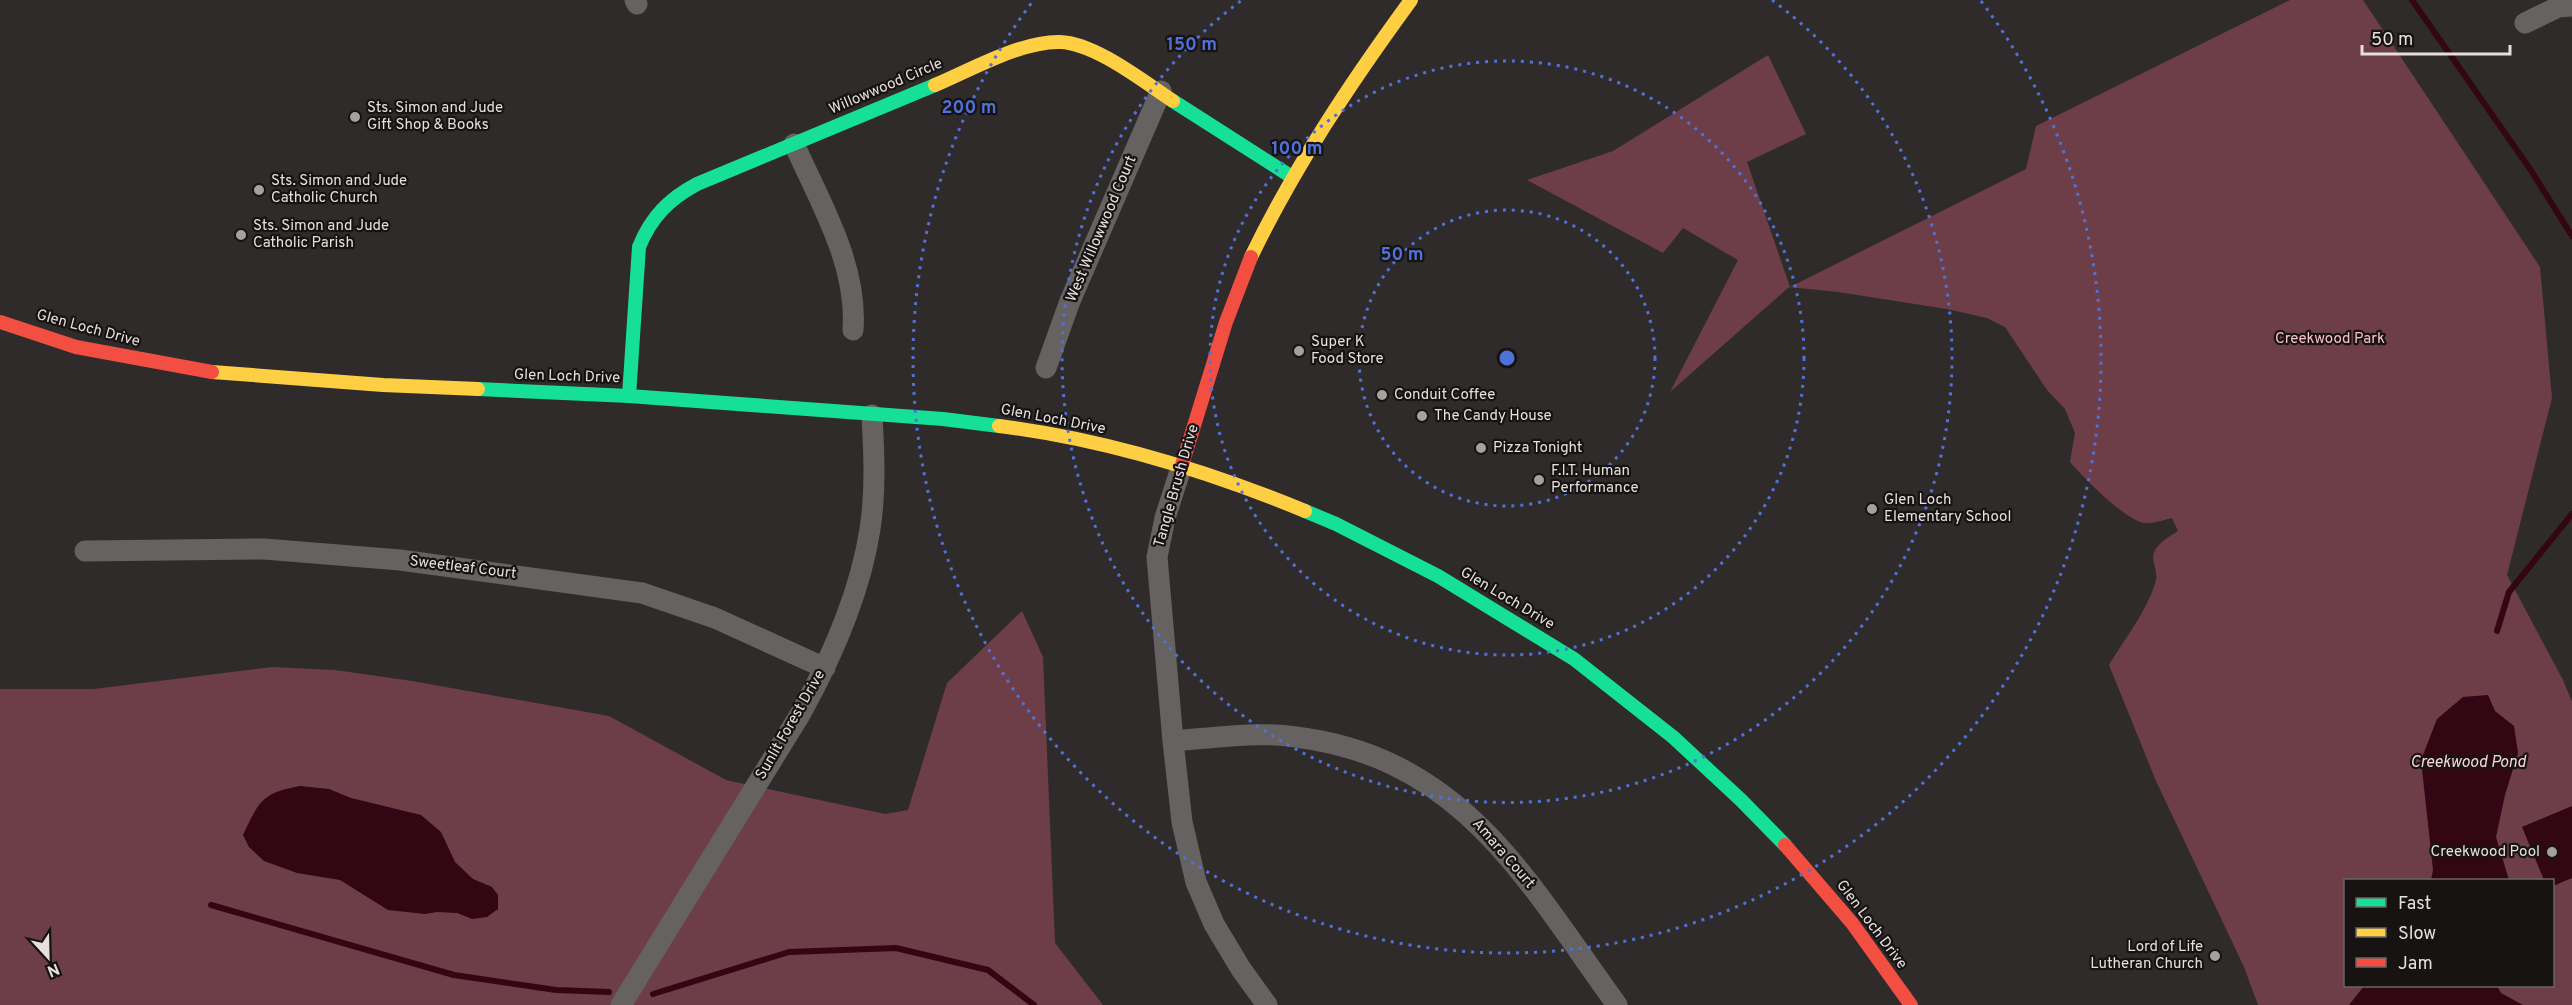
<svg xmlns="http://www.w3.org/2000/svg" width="2572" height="1005" font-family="Overpass,sans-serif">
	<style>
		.green { fill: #6d3e48; fill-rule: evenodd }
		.water { fill: #330614 }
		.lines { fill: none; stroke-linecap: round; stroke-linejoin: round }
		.stream { stroke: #330614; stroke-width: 6 }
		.street { stroke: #676262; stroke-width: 21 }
		.fast { stroke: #16e098; stroke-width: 14 }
		.slow { stroke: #ffcf43; stroke-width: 14 }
		.jam { stroke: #f24e42; stroke-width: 14 }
		.ring { fill: none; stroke: #4f72da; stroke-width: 3; stroke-dasharray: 3 6 }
		.poi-dot { fill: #a6a0a1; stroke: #171313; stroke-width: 2 }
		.labels { text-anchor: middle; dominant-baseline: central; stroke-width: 4.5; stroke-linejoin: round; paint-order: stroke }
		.street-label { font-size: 15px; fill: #e6dfe0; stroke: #171313 }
		.poi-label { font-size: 15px; fill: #e6dfe0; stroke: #171313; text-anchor: start }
		.park-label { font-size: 15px; fill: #f9c1cb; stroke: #171313 }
		.water-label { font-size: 16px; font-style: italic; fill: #fcd6dc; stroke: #171313 }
		.centre { fill: #4f72da; stroke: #171313; stroke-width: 3 }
		.ring-label { font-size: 18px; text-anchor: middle; font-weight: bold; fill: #4f72da; stroke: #171313; stroke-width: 4.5; stroke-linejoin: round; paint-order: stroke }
	</style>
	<rect width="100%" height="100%" fill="#302b2b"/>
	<path class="green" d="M2290 0H2363L2540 267 2552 398 2507 575 2563 680 2572 702V1005H2258L2244 967 2156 781 2109 665C2124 640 2149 608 2156 580 2158 571 2151 562 2154 552 2158 543 2170 536 2178 531L2172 518C2164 520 2152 524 2144 523 2124 519 2083 477 2070 462L2075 433 2065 409 2047 390 2005 327 1987 318 1947 309 1838 292 1789 287 1670 392 1738 260 1683 228 1663 253 1527 180 1613 151 1768 55 1806 134 1747 162 1790 287 2026 169 2036 126ZM2346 880H2552V986H2346Z
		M1022 611 1043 657 1055 943 1103 1005H0V689H94L273 667 335 670 412 681 609 716 726 780 885 814 908 810 947 683Z"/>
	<path class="water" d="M2488 695 2495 711 2514 726 2518 753 2505 795 2496 837 2509 880H2431L2433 870 2421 760 2437 719 2463 697Z
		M300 786 329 789 351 798 421 815 441 832 455 862 473 879 492 887 498 895V909L487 917 472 919 457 913 437 912 425 914 388 910 340 880 297 873 264 861 249 847 243 835C259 801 262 793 300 786Z
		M2572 806V878L2553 886 2552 880H2544L2522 827Z
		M2364 986H2497L2501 993 2523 1005H2349Z"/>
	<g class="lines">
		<path class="stream" d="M2412 0 2530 169 2572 236
			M2497 631 2509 592 2572 514
			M211 905 454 975 556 990 609 992
			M653 994 789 952 896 948 988 970 1034 1005"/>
		<path class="street" d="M635 0 637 4
			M2525 23 2558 7 2572 6
			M794 144C820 202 858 265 853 330
			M1046 368 1070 301 1161 91
			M1181 468 1165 518 1157 557 1173 741 1182 822 1196 882 1214 924 1241 969 1267 1005
			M85 551 264 549 400 560 642 593 715 618 825 668
			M1173 741C1213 738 1255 731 1296 737 1463 758 1527 881 1617 1005
			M621 1005 801 713C832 657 860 594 870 529 876 491 874 453 872 415"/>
		<path class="fast" d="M1173 101 1292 177
			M478 389 629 396 943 419 999 426
			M629 396 639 247C651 217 669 199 697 184L935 85
			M1305 511 1336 524 1438 576 1574 659 1673 737 1741 800 1785 845"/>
		<path class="slow" d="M935 85C971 70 1021 41 1060 42 1095 43 1144 82 1173 101
			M1251 257C1295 166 1351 82 1411 0
			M212 372 383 385 478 389
			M999 426C1104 439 1208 471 1305 511"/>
		<path class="jam" d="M0 322 76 347 212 372
			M1181 468 1226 322 1251 257
			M1785 845 1852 923 1911 1005"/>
	</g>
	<g class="ring">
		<circle cx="1507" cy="358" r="148"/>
		<circle cx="1507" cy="358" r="297"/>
		<path d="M1772 0A445 445 0 1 1 1242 0"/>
		<path d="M1981 1A594 594 0 1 1 1033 1"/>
	</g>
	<g class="poi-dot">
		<circle cx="355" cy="117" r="6"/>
		<circle cx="259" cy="190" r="6"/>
		<circle cx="241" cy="235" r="6"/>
		<circle cx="1299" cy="351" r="6"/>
		<circle cx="1382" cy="395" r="6"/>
		<circle cx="1422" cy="416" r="6"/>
		<circle cx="1481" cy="448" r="6"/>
		<circle cx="1539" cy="480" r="6"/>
		<circle cx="1872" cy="509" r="6"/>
		<circle cx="2552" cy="852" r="6"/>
		<circle cx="2215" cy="956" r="6"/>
	</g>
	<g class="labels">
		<g class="street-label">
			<text transform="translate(886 87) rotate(-23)">Willowwood Circle</text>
			<text transform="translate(1102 229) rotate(-67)">West Willowwood Court</text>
			<text transform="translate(88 329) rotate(15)">Glen Loch Drive</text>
			<text transform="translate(567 377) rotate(2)">Glen Loch Drive</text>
			<text transform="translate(1053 420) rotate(11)">Glen Loch Drive</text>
			<text transform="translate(1177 486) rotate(-74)">Tangle Brush Drive</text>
			<text transform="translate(463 568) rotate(7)">Sweetleaf Court</text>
			<text transform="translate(1507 599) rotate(31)">Glen Loch Drive</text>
			<text transform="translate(791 725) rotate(-60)">Sunlit Forest Drive</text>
			<text transform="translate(1503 854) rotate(49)">Amara Court</text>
			<text transform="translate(1871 925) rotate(53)">Glen Loch Drive</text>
		</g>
		<g class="poi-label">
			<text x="367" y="108">Sts. Simon and Jude<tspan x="367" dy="17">Gift Shop &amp; Books</tspan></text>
			<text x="271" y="181">Sts. Simon and Jude<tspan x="271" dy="17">Catholic Church</tspan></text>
			<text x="253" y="226">Sts. Simon and Jude<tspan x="253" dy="17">Catholic Parish</tspan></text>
			<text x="1311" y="342">Super K<tspan x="1311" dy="17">Food Store</tspan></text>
			<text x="1394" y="395">Conduit Coffee</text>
			<text x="1434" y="416">The Candy House</text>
			<text x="1493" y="448">Pizza Tonight</text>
			<text x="1551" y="471">F.I.T. Human<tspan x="1551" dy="17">Performance</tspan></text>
			<text x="1884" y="500">Glen Loch<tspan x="1884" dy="17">Elementary School</tspan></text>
			<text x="2540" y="852" text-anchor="end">Creekwood Pool</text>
			<text x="2203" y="947" text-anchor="end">Lord of Life<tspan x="2203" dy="17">Lutheran Church</tspan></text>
		</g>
		<g class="park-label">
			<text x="2330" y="339">Creekwood Park</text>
		</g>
		<g class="water-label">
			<text x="2468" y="763">Creekwood Pond</text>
		</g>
	</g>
	<circle cx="1507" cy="358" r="9" class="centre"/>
	<g class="ring-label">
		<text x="1192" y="50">150 m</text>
		<text x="969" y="113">200 m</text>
		<text x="1297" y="154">100 m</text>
		<text x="1402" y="260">50 m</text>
	</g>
	<rect x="2344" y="879" width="210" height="108" fill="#171313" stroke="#6a6565" stroke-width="1.5"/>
	<rect x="2356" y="898" width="30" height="9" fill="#16e098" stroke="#6a6565" stroke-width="1.5"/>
	<text x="2398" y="909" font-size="18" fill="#e6dfe0">Fast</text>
	<rect x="2356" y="928" width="30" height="9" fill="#ffcf43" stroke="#6a6565" stroke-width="1.5"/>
	<text x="2398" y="939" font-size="18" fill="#e6dfe0">Slow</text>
	<rect x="2356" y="958" width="30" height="9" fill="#f24e42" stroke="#6a6565" stroke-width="1.5"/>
	<text x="2398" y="969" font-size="18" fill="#e6dfe0">Jam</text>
	<g transform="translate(48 957) rotate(158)" stroke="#171313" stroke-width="4.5" paint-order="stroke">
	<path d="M0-4.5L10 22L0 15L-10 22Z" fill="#e6dfe0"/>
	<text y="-9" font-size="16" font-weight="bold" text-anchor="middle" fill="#e6dfe0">N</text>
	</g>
	<path d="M2362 45v9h148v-9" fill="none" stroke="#e6dfe0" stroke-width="3"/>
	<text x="2371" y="45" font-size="18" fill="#e6dfe0" stroke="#171313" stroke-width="4.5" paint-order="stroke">50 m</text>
</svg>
